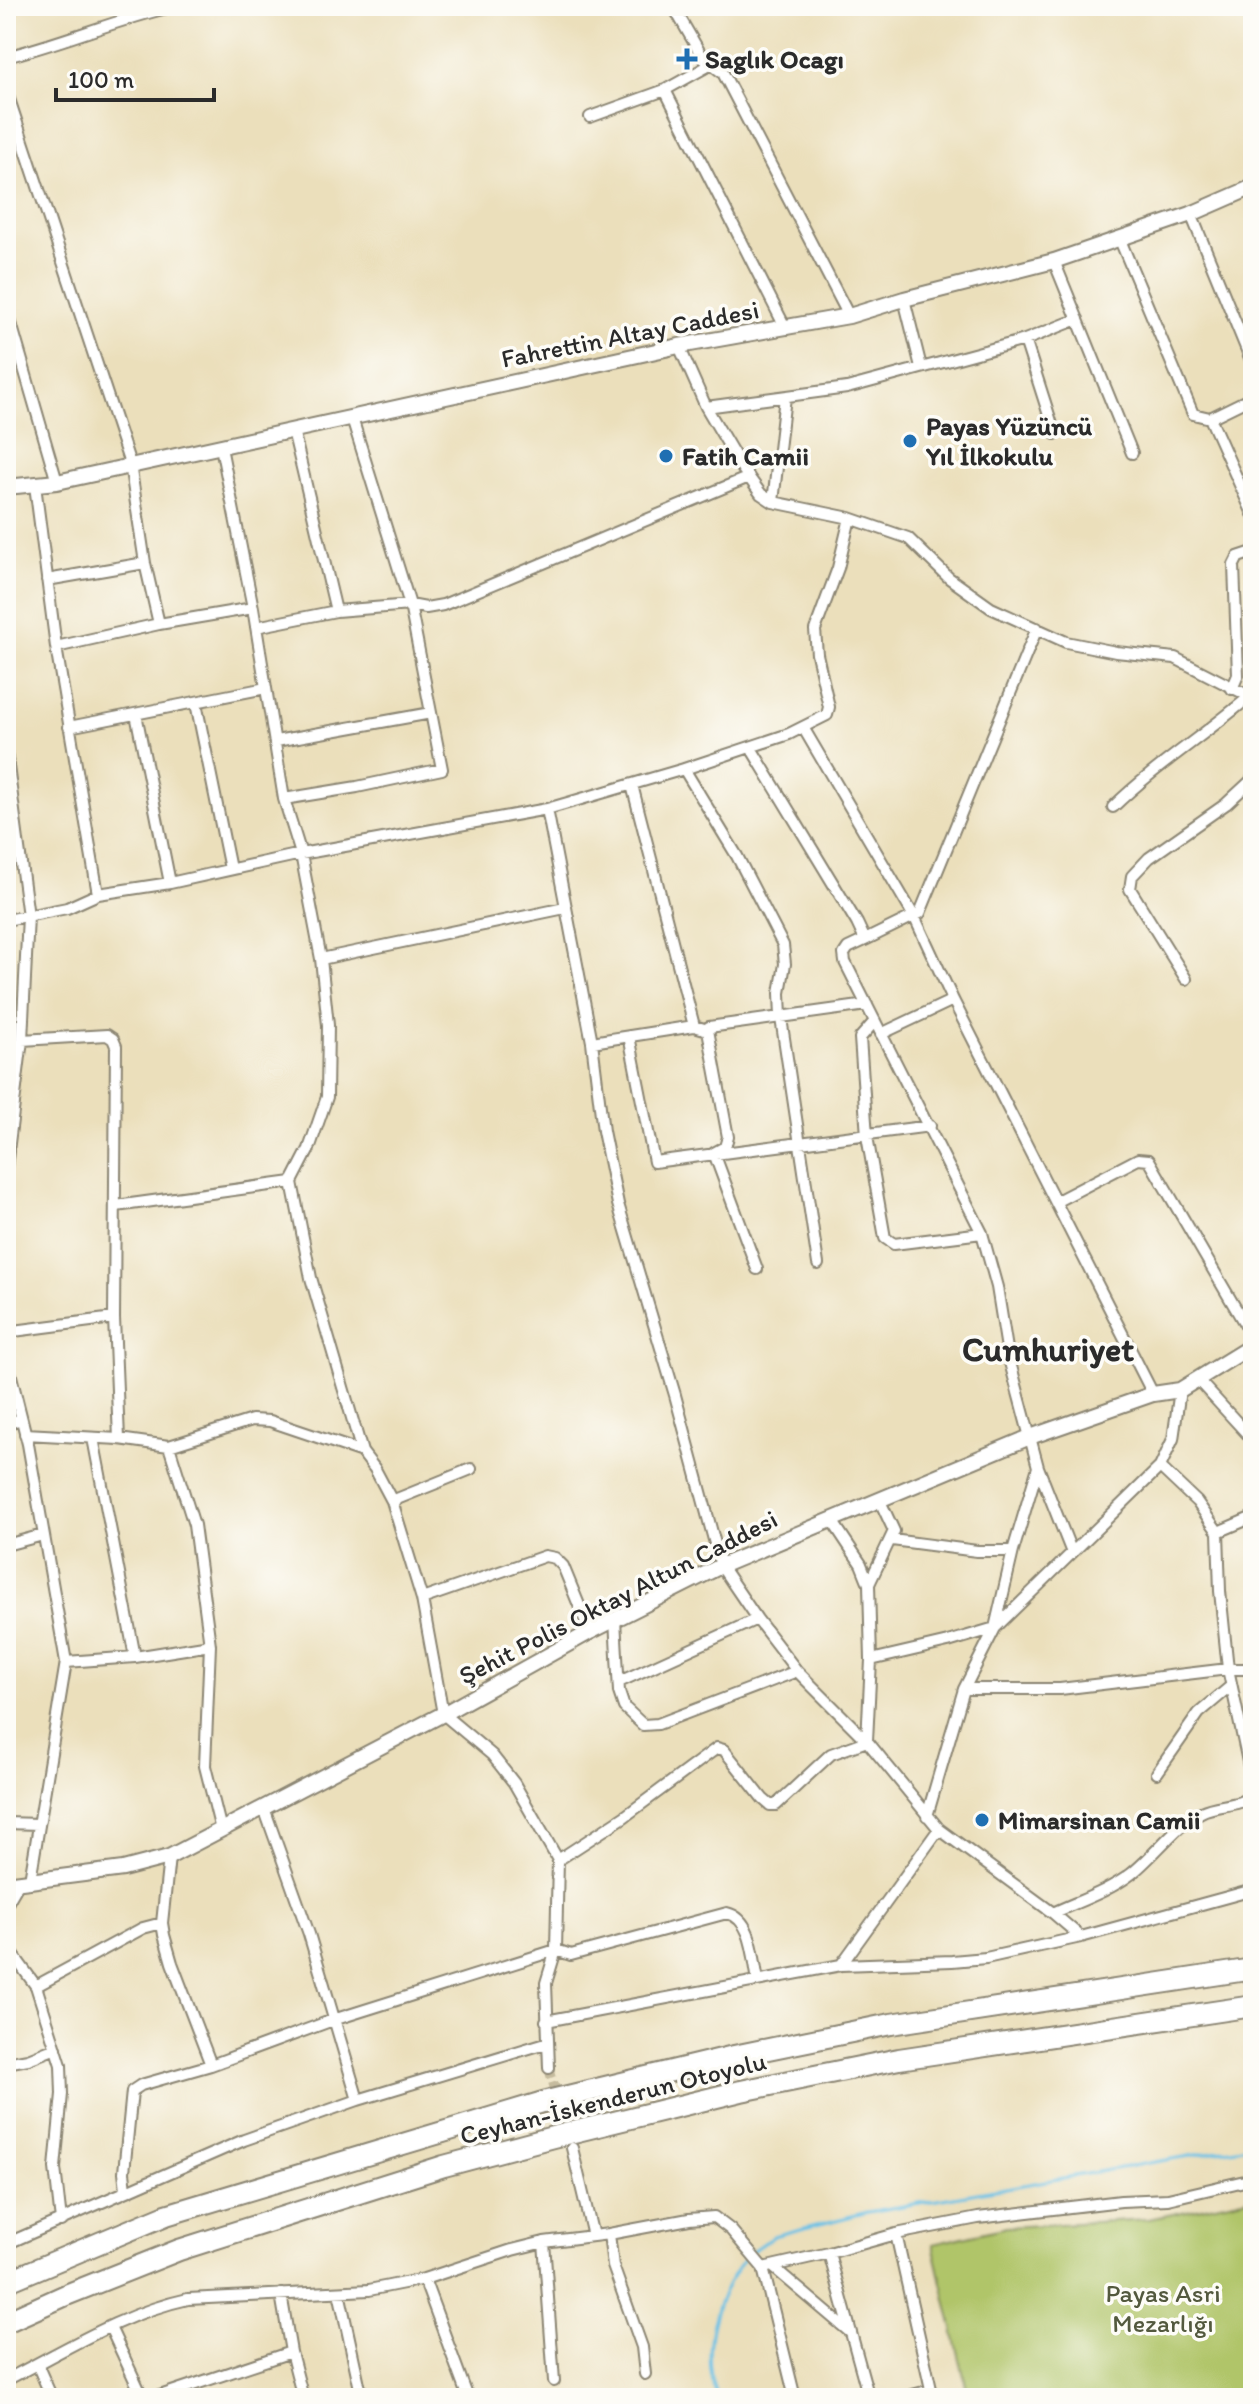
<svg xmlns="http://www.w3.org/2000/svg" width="1259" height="2404" font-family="Itim,sans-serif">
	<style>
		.green { fill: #b0c569; stroke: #6e784a; stroke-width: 2 }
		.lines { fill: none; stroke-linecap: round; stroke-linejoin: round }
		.stream { stroke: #69c1e6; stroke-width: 3 }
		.minor-tunnel { stroke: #c5bb9e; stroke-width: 10; stroke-dasharray: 10 5; stroke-linecap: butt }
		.minor-casing { stroke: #8b8573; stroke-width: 14 }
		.tertiary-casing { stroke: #8b8573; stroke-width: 18 }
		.motorway-casing { stroke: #8b8573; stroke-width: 24 }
		.minor { stroke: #fff; stroke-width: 10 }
		.tertiary { stroke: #fff; stroke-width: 14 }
		.motorway { stroke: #fff; stroke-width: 20 }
		.poi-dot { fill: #1f6fb2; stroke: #fdfcf7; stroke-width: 3 }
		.labels { text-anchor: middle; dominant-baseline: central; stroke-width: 7; stroke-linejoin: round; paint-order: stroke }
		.poi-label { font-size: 26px; font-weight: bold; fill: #2b2b2b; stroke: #fdfcf7; text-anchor: start }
		.street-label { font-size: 26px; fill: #2b2b2b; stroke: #fdfcf7 }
		.park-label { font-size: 26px; fill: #53593e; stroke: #fdfcf7 }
		.district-label { font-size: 34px; font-weight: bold; fill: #2b2b2b; stroke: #fdfcf7 }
	</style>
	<rect width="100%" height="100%" fill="#fdfcf7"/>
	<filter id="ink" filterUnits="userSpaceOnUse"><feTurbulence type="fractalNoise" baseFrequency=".0125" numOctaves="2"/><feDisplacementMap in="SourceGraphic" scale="16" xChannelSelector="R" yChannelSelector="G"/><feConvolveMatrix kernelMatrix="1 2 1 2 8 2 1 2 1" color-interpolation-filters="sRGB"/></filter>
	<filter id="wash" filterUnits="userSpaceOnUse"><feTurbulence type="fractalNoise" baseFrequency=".006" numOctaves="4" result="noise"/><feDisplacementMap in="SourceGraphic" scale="32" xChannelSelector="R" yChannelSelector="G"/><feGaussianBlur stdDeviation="1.8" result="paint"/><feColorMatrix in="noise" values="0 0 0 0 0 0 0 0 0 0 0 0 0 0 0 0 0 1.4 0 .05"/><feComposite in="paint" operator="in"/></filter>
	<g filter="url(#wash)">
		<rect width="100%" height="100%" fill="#ebdfbb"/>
		<path class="green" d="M1253 2197V2398H969L933 2244 1006 2227 1149 2219Z"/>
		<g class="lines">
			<path class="stream" d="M752 2251 773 2236 868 2212 1253 2145
				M717 2398C699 2351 714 2294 747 2256"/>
		</g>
	</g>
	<g filter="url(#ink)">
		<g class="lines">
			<path class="minor-tunnel" d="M549 2068 568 2134"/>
			<g class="minor-casing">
				<path id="minor" d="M673 6 703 58 723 73 849 316
					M6 57C63 43 117 19 175 6
					M6 90 130 464 145 563 159 624
					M665 90 786 329
					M590 117 665 90 710 65
					M1191 214 1253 365
					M1120 240 1193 414 1210 418 1253 514
					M1054 261 1132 453
					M904 299 921 367
					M6 306 57 482
					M1025 340 1055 434
					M679 346 706 407 742 468 761 494 773 502 850 518 908 538 949 578 991 608 1066 642 1116 652 1175 658 1253 698
					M706 407 847 388 1025 340 1078 319
					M1210 418 1253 397
					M293 430 336 611
					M221 447 253 608 284 799 301 854 321 959 328 1025 327 1097 309 1149 292 1182 311 1278 362 1452 375 1469 392 1501 422 1599 443 1714 492 1755 514 1783 558 1860 556 1950 546 1983 549 2068
					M773 502 785 397
					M47 580 145 563
					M256 627 336 611 410 605 426 608 443 605 749 477
					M56 647 159 624 253 608
					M1232 689 1238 675 1234 565 1238 557 1253 552
					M196 703 230 869
					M136 714 170 883
					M69 727 266 688
					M804 729 915 918 953 1000 1153 1394
					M276 741 431 713
					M751 748 857 923 865 940 848 948 844 954 845 962 982 1233 997 1287 1008 1355 1038 1467 1072 1553
					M6 751 28 916 22 1040 6 1167
					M632 785 694 1026
					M284 799 357 787 442 769 410 605 352 418
					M1113 807C1155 766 1205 735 1249 697
					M547 809 592 1042 603 1131 618 1204 675 1395 721 1566 757 1619 797 1671 867 1741
					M98 894 170 883 301 854 547 809 684 769
					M6 920 67 908 98 894 56 647 35 485
					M865 940 920 913 1037 628
					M321 959 565 908
					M1186 979 1130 889 1132 876 1149 858 1226 804 1253 779
					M875 1021 860 1038 867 1136 885 1238 894 1244 982 1233
					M708 1030 728 1137 725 1147 714 1153 757 1269
					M881 1034 953 1000
					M629 1036 654 1162 930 1126
					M22 1040 107 1035 113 1039 116 1046 114 1318 119 1439
					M592 1042 694 1026 708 1030 709 1027 867 1005
					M1057 1201 1138 1159 1149 1160 1253 1338
					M116 1206 292 1182
					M818 1264 781 1018 780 993 785 964 783 945 737 856 684 769 789 734 827 715 829 707 817 654 815 630 838 568 850 518
					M6 1332 114 1318
					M6 1356 28 1444 66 1662 30 1880
					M1198 1380 1253 1440
					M6 1424 21 1419
					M25 1434 119 1439 169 1446 252 1420 270 1421 362 1452
					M93 1438 135 1657
					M1160 1467 1197 1502 1218 1532 1220 1591 1228 1669 1253 1785
					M392 1501 471 1469
					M831 1519 861 1564 869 1584 871 1660 867 1741
					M1218 1532 1253 1517
					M892 1540 977 1551H1013
					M6 1545 43 1535
					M869 1584 894 1531 880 1501
					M422 1599 545 1556 555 1558 563 1566 590 1632
					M615 1619 619 1692 624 1707 643 1725 658 1724 797 1671
					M210 1645 205 1766 221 1830
					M871 1660 948 1642 995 1628 1013 1551 1038 1467
					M66 1662 135 1657 210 1645 194 1525 169 1446
					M619 1682 757 1619
					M964 1689H1060L1228 1669H1253
					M1157 1773 1199 1713 1231 1686
					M264 1808 309 1934 358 2100
					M927 1816 964 1689 995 1628 1160 1467 1173 1439 1180 1390
					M6 1823 39 1824
					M169 1857 162 1923 164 1935 172 1963 211 2065
					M558 1860 624 1817 717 1748 724 1750 763 1799 770 1805H776L831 1754 867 1741 939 1829 1053 1913 1081 1937
					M6 1905 20 1881
					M1053 1913C1079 1901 1109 1891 1131 1874 1154 1856 1176 1825 1201 1812 1218 1803 1239 1808 1253 1794
					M6 1945 36 1986 61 2065 62 2094 55 2168 61 2221
					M841 1965 939 1829
					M36 1986 143 1928 162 1923
					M546 2021 841 1965 952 1961 986 1958 1081 1937 1253 1890
					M6 2063 28 2059 56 2048
					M572 2148 593 2236
					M126 2189 124 2172 132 2091 141 2085 211 2065 333 2020 556 1950 571 1955 727 1913C753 1919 753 1958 758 1980
					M609 2234 613 2266 642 2347 645 2374
					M896 2234 933 2398
					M544 2242 554 2381
					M6 2244 244 2140 358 2100 546 2043
					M829 2253 869 2398
					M772 2266 851 2333
					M763 2268 795 2398
					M424 2279 468 2398
					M339 2292 362 2398
					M281 2294 291 2352 303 2398
					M110 2327 143 2398
					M37 2364 52 2398
					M6 2380C65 2350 123 2313 188 2299L369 2290 424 2279 512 2250 544 2242 609 2234 689 2219 714 2217 731 2230 763 2268 829 2253 896 2234 978 2218 1121 2201 1168 2199 1253 2179
					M154 2398 291 2352
					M901 2398 931 2390"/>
			</g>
			<g class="tertiary-casing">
				<path id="tertiary" d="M6 487 57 482 679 346 849 316 904 299 1054 261 1191 214 1253 187
					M6 1884 123 1869 169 1857 443 1714 590 1632 721 1566 1030 1437 1153 1394 1180 1390 1253 1345"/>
			</g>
			<g class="motorway-casing">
				<path id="motorway" d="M6 2282 166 2215 543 2102 734 2056 891 2024 1253 1969
					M6 2322 66 2295 179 2250 444 2166 553 2137 741 2091 899 2059 1253 2006"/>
			</g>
			<use href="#minor" class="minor"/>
			<use href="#tertiary" class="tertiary"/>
			<use href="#motorway" class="motorway"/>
		</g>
	</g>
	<g class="poi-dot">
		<path d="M683 47h8v8h8v8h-8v8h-8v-8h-8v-8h8z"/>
		<circle cx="910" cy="441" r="8"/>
		<circle cx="666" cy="456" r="8"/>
		<circle cx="982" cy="1820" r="8"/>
	</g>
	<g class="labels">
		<g class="poi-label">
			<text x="705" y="59">Saglık Ocagı</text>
			<text x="926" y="426">Payas Yüzüncü<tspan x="926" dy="30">Yıl İlkokulu</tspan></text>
			<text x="682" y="456">Fatih Camii</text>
			<text x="998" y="1820">Mimarsinan Camii</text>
		</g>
		<g class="street-label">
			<text transform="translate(630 334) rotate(-11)">Fahrettin Altay Caddesi</text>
			<text transform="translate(618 1597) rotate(-27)">Şehit Polis Oktay Altun Caddesi</text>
			<text transform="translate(613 2098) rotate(-14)">Ceyhan-İskenderun Otoyolu</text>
		</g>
		<g class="park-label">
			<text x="1163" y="2293">Payas Asri<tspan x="1163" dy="30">Mezarlığı</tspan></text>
		</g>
		<g class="district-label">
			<text x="1048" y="1349">Cumhuriyet</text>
		</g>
	</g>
	<rect width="1259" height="2404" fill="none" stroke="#fdfcf7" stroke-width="32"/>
	<path d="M56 88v12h158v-12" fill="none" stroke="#2b2b2b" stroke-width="4"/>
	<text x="68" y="88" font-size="24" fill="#2b2b2b" stroke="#fdfcf7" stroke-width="6" paint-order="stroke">100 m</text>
</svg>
